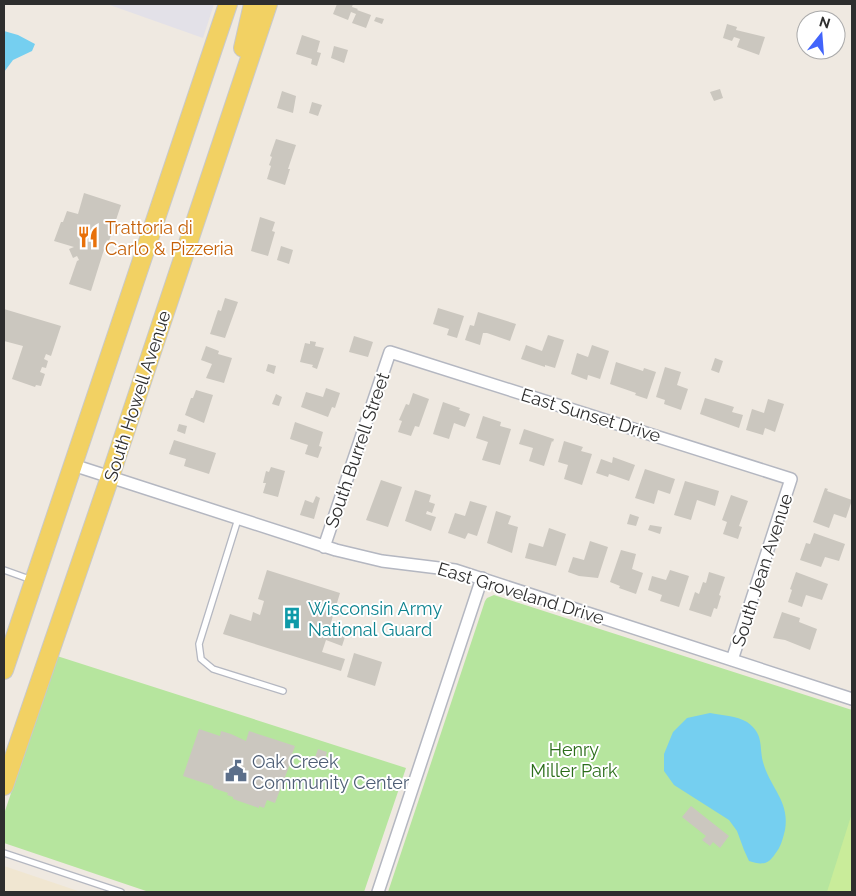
<svg xmlns="http://www.w3.org/2000/svg" width="856" height="896" font-family="Raleway,sans-serif">
	<style>
		.industrial { fill: #e3e1e8 }
		.education { fill: #f0e6d1 }
		.green { fill: #b6e59e }
		.pitch { fill: #c9ec9a }
		.water { fill: #75cff0 }
		.building { fill: #cbc7bf }
		.lines { fill: none; stroke-linecap: round; stroke-linejoin: round }
		.lane-casing { stroke: #b4b7c1; stroke-width: 8 }
		.street-casing { stroke: #b4b7c1; stroke-width: 14 }
		.primary-casing { stroke: #c9c9c9; stroke-width: 20 }
		.lane { stroke: #fff; stroke-width: 5.5 }
		.street { stroke: #fff; stroke-width: 11 }
		.primary { stroke: #f2d163; stroke-width: 18 }
		.labels { text-anchor: middle; dominant-baseline: central; stroke-width: 4; stroke-linejoin: round; paint-order: stroke }
		.food-label { font-size: 18px; fill: #c56008; stroke: #fff; text-anchor: start }
		.street-label { font-size: 18px; fill: #2e2e2e; stroke: #fff }
		.culture-label { font-size: 18px; fill: #0d838f; stroke: #fff; text-anchor: start }
		.park-label { font-size: 18px; fill: #2c6e1b; stroke: #fff }
		.service-label { font-size: 18px; fill: #4e5e75; stroke: #fff; text-anchor: start }
	</style>
	<rect width="100%" height="100%" fill="#efe9e1"/>
	<path class="industrial" d="M107 4H214L203 38Z"/>
	<path class="education" d="M4 866 81 892H4Z"/>
	<path class="green" d="M494 595 852 710V892H388L485 601 487 598Z
		M57 656 406 768 364 892H149L4 843V814Z"/>
	<path class="pitch" d="M852 813V892H827Z"/>
	<path class="water" d="M4 31 18 35 35 44 32 51 13 60 4 72Z
		M710 713C721 715 737 716 747 722 764 734 759 745 763 762 770 788 790 801 785 830 783 838 781 847 775 854 768 865 761 865 749 861L744 850 737 831 729 820 674 785 664 771V754L673 732 687 718Z"/>
	<path class="building" d="M337 4H353L352 7 358 9 357 10 371 15 366 28 352 23 356 14 351 12 348 20 333 14Z
		M376 17 384 19 382 24 374 21Z
		M727 24 737 27 736 30 765 37 759 55 737 47 740 39 734 37 732 41 723 38Z
		M302 35 320 41 317 52 321 53 317 66 311 64 312 59 296 54Z
		M334 46 348 50 344 63 331 58Z
		M720 89 723 98 714 101 710 92Z
		M282 91 296 96 293 113 277 108Z
		M312 102 322 105 318 116 309 113Z
		M276 139 296 145 288 169H290L285 185 267 179 271 166 269 165 272 157 270 156Z
		M84 193 121 205 109 241 107 240 91 291 69 284 77 261 79 260 77 256 73 258 69 249 74 247 54 241 61 222H63L67 211 78 214Z
		M260 217 275 222 272 231 275 232 268 256 251 251Z
		M281 246 293 250 289 264 277 260Z
		M225 298 238 302 225 338 210 334 218 310 221 311Z
		M438 308 464 316 457 338 447 335 449 329 433 324Z
		M4 309 61 326 51 356 46 354 44 359 48 361 46 368 42 367 40 372 45 374 41 386 36 385 35 387 12 379 23 346 4 341Z
		M478 312 516 324 510 341 487 333H483L480 345 465 340 470 325 474 326Z
		M548 335 564 340 555 368 545 365V367L521 359 526 345 542 351Z
		M354 336 373 342 368 357 349 352Z
		M310 341 316 342 315 346 324 348 317 369 312 367 313 365 300 362 305 343 310 344Z
		M592 345 609 351 600 379 588 375 587 380 571 374 577 353 588 357Z
		M206 346 219 351 218 354 232 358 224 383 206 378 212 364 201 360Z
		M715 358 723 361 719 373 711 370Z
		M616 362 643 371 644 368 656 372 647 399 635 395 636 393 610 384Z
		M268 364 276 366 274 374 266 371Z
		M665 367 681 372 677 385 688 389 681 410 664 404 665 400 656 397Z
		M326 388 340 393 335 408 332 407 328 417 301 407 306 392 323 397Z
		M196 390 213 395 204 423 185 415 191 398H193Z
		M413 393 429 399 419 427 415 426 411 436 398 432 402 421 399 420 406 404 409 405Z
		M276 394 282 397 279 406 272 404Z
		M705 398 734 407 732 412 743 415 739 428 700 414Z
		M768 399 784 404 775 432 765 428 763 435 746 430 752 409 764 413Z
		M443 402 460 408 459 410 470 414 465 427 454 423 449 439 433 434Z
		M483 416 501 422 500 426 511 429 500 465 482 460 488 442 476 438Z
		M295 422 323 432 319 446 322 447 318 458 305 454 308 445 290 439Z
		M179 424 187 426 185 434 177 431Z
		M524 429 554 439 553 442 552 441 544 466 529 461 533 448 519 444Z
		M174 440 216 453 209 474 184 466 186 459 169 454Z
		M564 441 583 447 581 451 592 454 582 485 564 479 568 465 558 462Z
		M613 457 635 465 629 481 609 474 608 477 596 473 601 459 612 463Z
		M271 467 285 471 278 497 263 493 266 483H263L266 471 269 472Z
		M645 469 675 479 670 494 658 490 654 504 635 498Z
		M381 480 402 487 388 527 366 520Z
		M685 481 719 491 715 506 697 500 691 520 674 515Z
		M825 488 828 489 827 491 852 500 846 518 834 514 829 528 813 522Z
		M415 490 431 495 429 502 435 504 432 513 427 511 426 514 436 517 431 531 405 521Z
		M731 495 748 501 739 526 742 527 738 539 723 534 727 522 722 520Z
		M316 496 320 498 314 519 300 515 305 500 313 503Z
		M470 501 487 506 477 536 468 533 465 539 448 533 455 513 465 516Z
		M496 511 511 516 508 524 518 527 512 553 487 543Z
		M630 514 639 517 636 526 627 524Z
		M650 525 662 527 660 534 648 530Z
		M549 528 566 534 556 566 525 558 529 543 543 547Z
		M814 533 845 544 839 561 825 557 821 567 800 560 806 543 810 544Z
		M590 541 608 547 598 578 579 576 568 572 573 557 584 560Z
		M621 550 636 554 632 569 643 573 636 594 619 588 620 586 610 582Z
		M267 570 340 593 330 626 347 631 342 646 326 640 322 652 345 659 341 671 223 634 230 614 251 621 253 612 260 615 264 601 258 599Z
		M670 570 689 576 679 607 660 601 662 595 648 590 652 576 666 580Z
		M709 572 725 577 719 595 721 596 717 609 714 608 711 617 689 610 695 592 699 594 703 582 706 583Z
		M796 572 828 584 822 600 806 595 802 607 788 602 792 590 790 589Z
		M782 612 800 618 799 622 817 629 810 650 785 640 773 638Z
		M354 653 382 662 375 686 347 677Z
		M199 729 220 736 221 731 231 734 246 741 249 731 295 746 289 763 290 764 275 803 267 800 264 808 259 806V808L233 799V797L227 795 228 793 213 788V786L183 776Z
		M318 749 327 752 324 763 314 760Z
		M691 806 729 836 720 848 713 842 710 846 702 840 706 836 682 817Z"/>
	<g class="lines">
		<g class="lane-casing">
			<path id="lane" d="M238 519 199 644 201 659 213 669 283 691
				M4 570 32 580
				M4 853 121 892"/>
		</g>
		<g class="street-casing">
			<path id="street" d="M73 465 336 550 382 561 455 570 852 699
				M324 547 390 352 791 479 732 660
				M378 892 482 578"/>
		</g>
		<g class="primary-casing">
			<path id="primary" d="M243 48 253 4
				M4 670 228 4
				M4 786 110 477 268 4"/>
		</g>
		<use href="#lane" class="lane"/>
		<use href="#street" class="street"/>
		<use href="#primary" class="primary"/>
	</g>
	<defs>
		<g id="restaurant-bare" transform="scale(1.725)"><path d="M-5-6h1v4h1v-4h1v4h1v-4h1v5L-1.5 .5V6h-2V.5L-5-1ZM5-6V6H3V1.5H1.5Q1.5-4 5-6Z" fill="#e8710a" stroke="#fff" stroke-width="2.5" paint-order="stroke"/></g>
		<g id="building-bare" transform="scale(1.725)"><path d="M-4-6H4V6H1V3H-1V6H-4ZM-2.5-4.3h1.7v1.8h-1.7ZM.8-4.3h1.7v1.8H.8ZM-2.5-1h1.7V.8h-1.7ZM.8-1h1.7V.8H.8Z" fill="#0f9aa8" stroke="#fff" stroke-width="2.5" paint-order="stroke"/></g>
		<g id="civic-bare" transform="scale(1.725)"><path d="M-.6-6.5H3V-4.5H.6V-3L4-1V1h2V6H-6V1h2V-1L-.6-3ZM-1.2 2.5V6h2.4V2.5Z" fill="#5c6f8a" stroke="#fff" stroke-width="2.5" paint-order="stroke"/></g>
	</defs>
	<g fill-rule="evenodd">
		<use href="#restaurant-bare" x="88" y="237"/>
		<use href="#building-bare" x="292" y="618"/>
		<use href="#civic-bare" x="236" y="771"/>
	</g>
	<g class="labels">
		<g class="food-label">
			<text x="105" y="227">Trattoria di<tspan x="105" dy="21">Carlo &amp; Pizzeria</tspan></text>
		</g>
		<g class="street-label">
			<text transform="translate(137 396) rotate(-72)">South Howell Avenue</text>
			<text transform="translate(591 415) rotate(17)">East Sunset Drive</text>
			<text transform="translate(357 450) rotate(-71)">South Burrell Street</text>
			<text transform="translate(762 570) rotate(-72)">South Jean Avenue</text>
			<text transform="translate(521 593) rotate(17)">East Groveland Drive</text>
		</g>
		<g class="culture-label">
			<text x="308" y="608">Wisconsin Army<tspan x="308" dy="21">National Guard</tspan></text>
		</g>
		<g class="park-label">
			<text x="574" y="749">Henry<tspan x="574" dy="21">Miller Park</tspan></text>
		</g>
		<g class="service-label">
			<text x="252" y="761">Oak Creek<tspan x="252" dy="21">Community Center</tspan></text>
		</g>
	</g>
	<rect width="856" height="896" fill="none" stroke="#2e2e2e" stroke-width="10"/>
	<g transform="translate(821 35) rotate(17)"><circle r="24" fill="#ffffff" stroke="#ababab"/>
	<path d="M0-4L9 19L0 12L-9 19Z" fill="#4264fb"/>
	<text y="-8" font-size="14" font-weight="bold" text-anchor="middle" fill="#2e2e2e">N</text>
	</g>
</svg>
